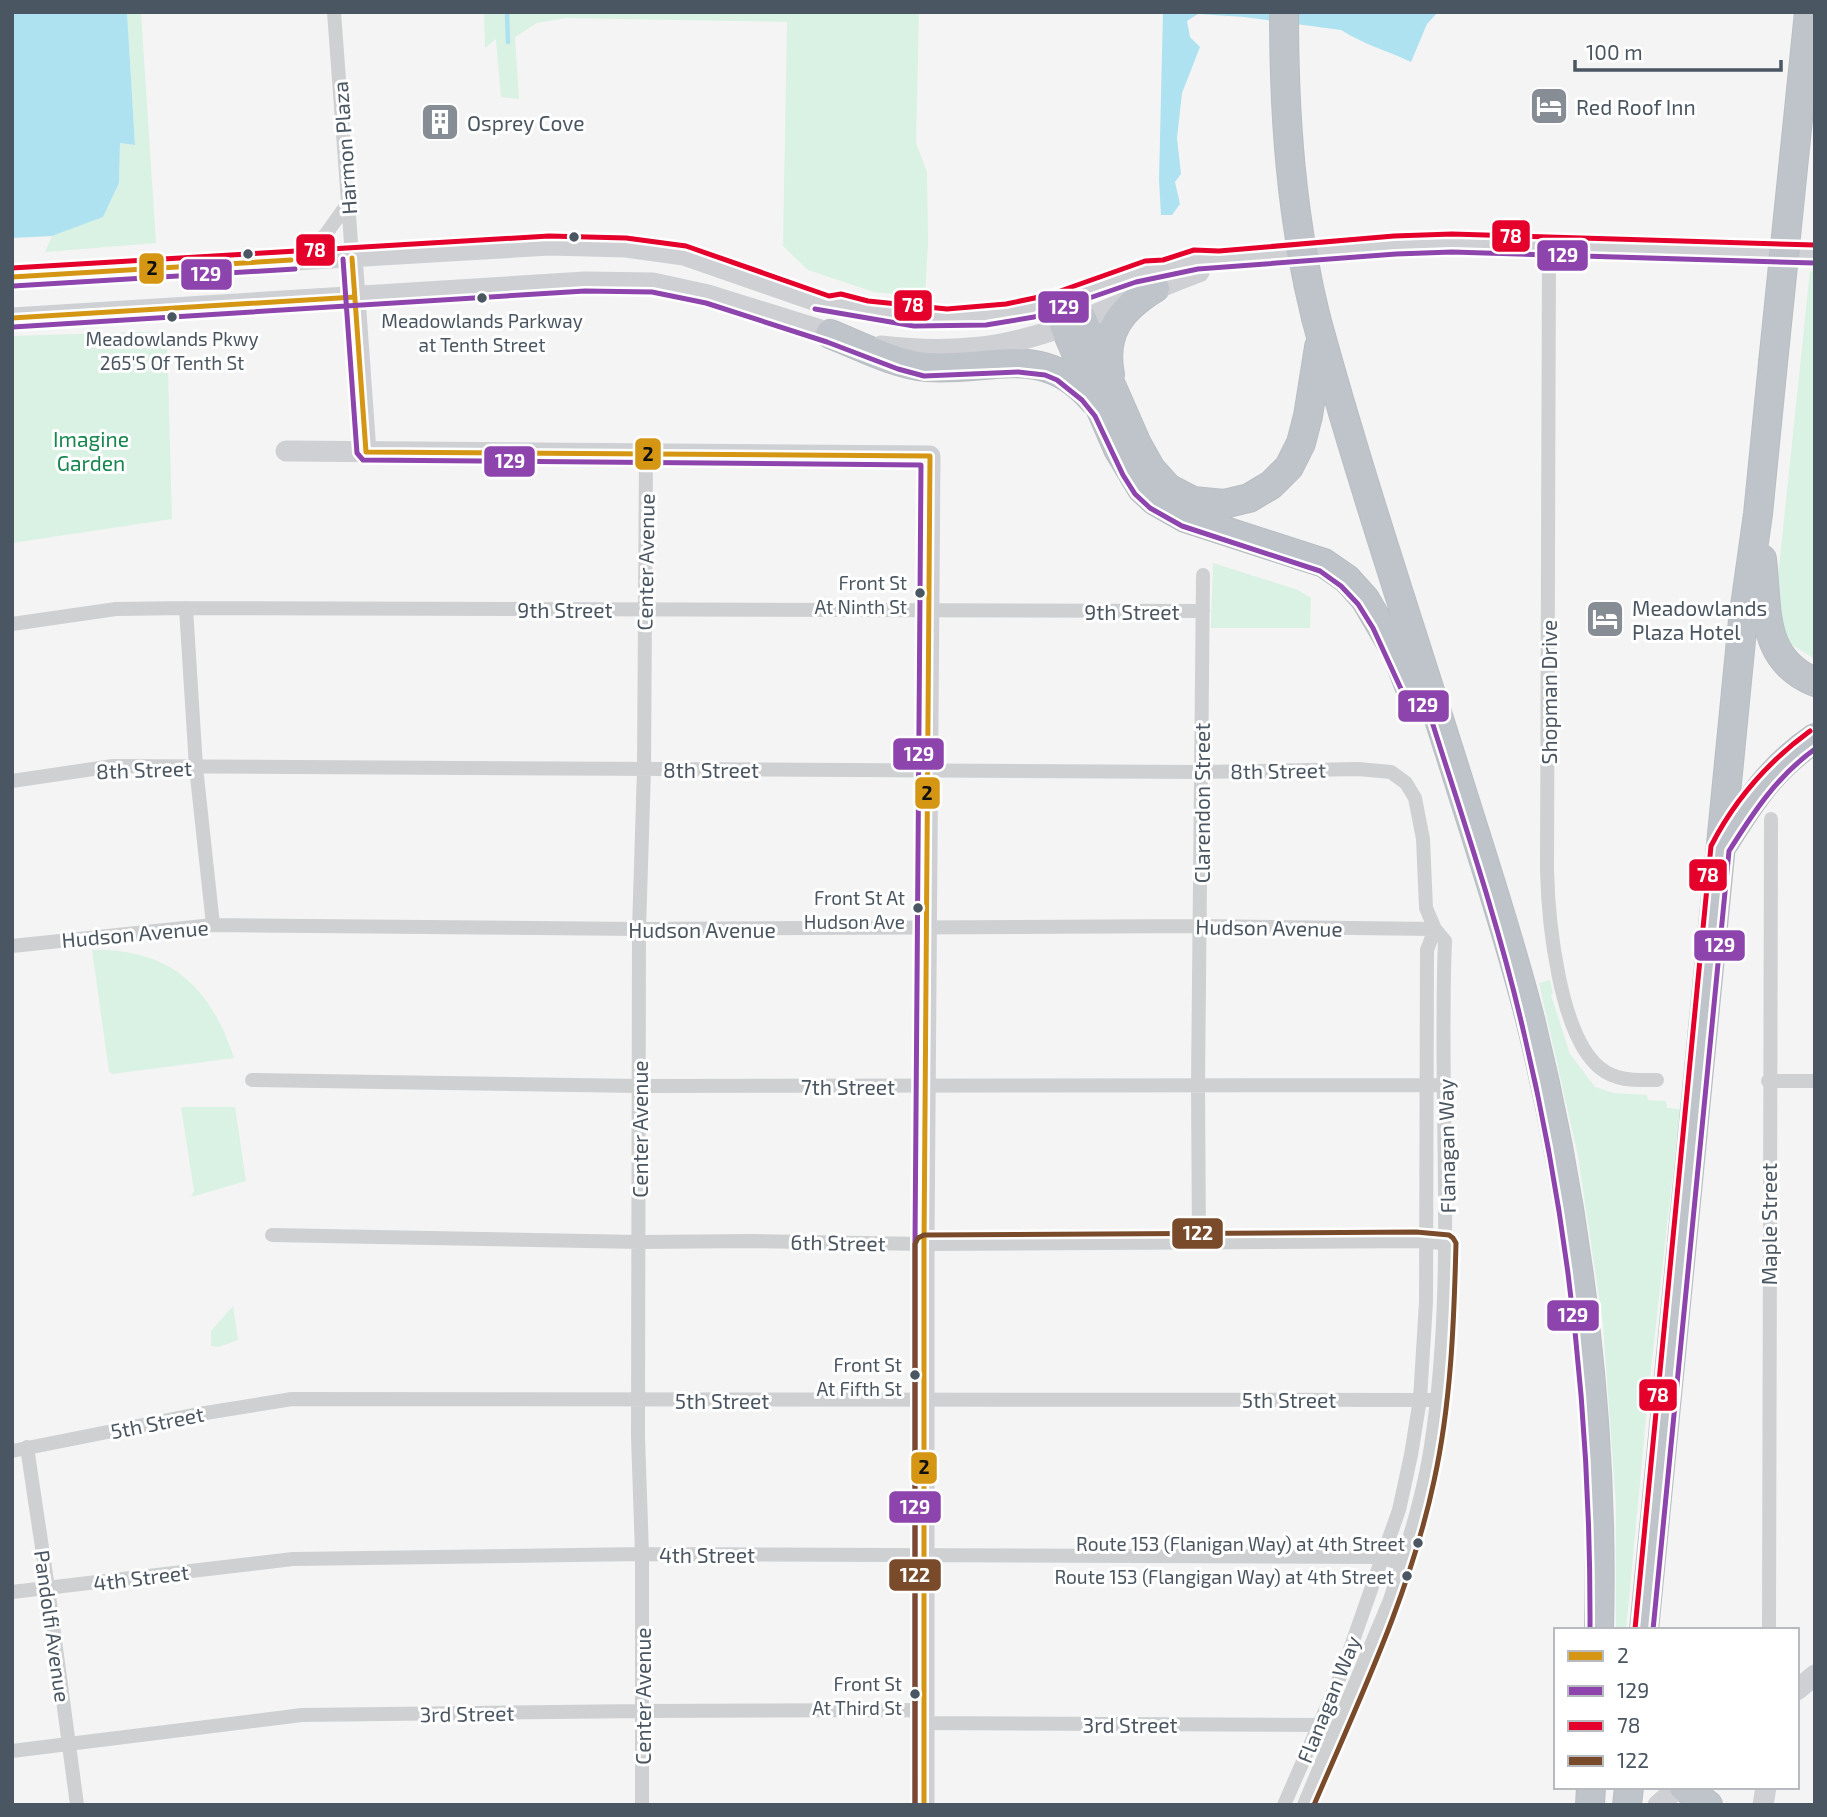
<svg xmlns="http://www.w3.org/2000/svg" width="1827" height="1817" font-family="'Exo 2',sans-serif">
	<style>
		.green { fill: #d9f2e3 }
		.water { fill: #aee2f0 }
		.lines { fill: none; stroke-linecap: round; stroke-linejoin: round }
		.stream { stroke: #aee2f0; stroke-width: 4.5 }
		.highway-casing { stroke: #b9bec3; stroke-width: 30 }
		.street { stroke: #ced0d2; stroke-width: 14 }
		.secondary { stroke: #ced0d4; stroke-width: 21 }
		.highway { stroke: #bec4c9; stroke-width: 28 }
		.highway-bridge-casing { stroke: #b9bec3; stroke-width: 30; stroke-linecap: butt }
		.highway-bridge { stroke: #bec4c9; stroke-width: 28 }
		.bus-1-casing { stroke: #fff; stroke-width: 10 }
		.bus-2-casing { stroke: #fff; stroke-width: 10 }
		.bus-3-casing { stroke: #fff; stroke-width: 10 }
		.bus-4-casing { stroke: #fff; stroke-width: 10 }
		.bus-1 { stroke: #d49613; stroke-width: 5 }
		.bus-2 { stroke: #8e44ad; stroke-width: 5 }
		.bus-3 { stroke: #e4002b; stroke-width: 5 }
		.bus-4 { stroke: #7a4b2a; stroke-width: 5 }
		.bus-dot { fill: #4a5661; stroke: #fff; stroke-width: 2.5 }
		.labels { text-anchor: middle; dominant-baseline: central; stroke-width: 6; stroke-linejoin: round; paint-order: stroke }
		.bus-label { font-size: 19px; fill: #4a5661; stroke: #fff; text-anchor: end }
		.poi-label { font-size: 21px; fill: #4a5661; stroke: #fff; text-anchor: start }
		.street-label { font-size: 21px; fill: #4a5661; stroke: #fff }
		.park-label { font-size: 21px; fill: #17864f; stroke: #fff }
		.line-badge { stroke: #fff; stroke-width: 2.5 }
		.badge-label { font-size: 19px; text-anchor: middle; font-weight: bold; fill: #fff }
		.pale-badge-label { font-size: 19px; text-anchor: middle; font-weight: bold; fill: #111 }
	</style>
	<rect width="100%" height="100%" fill="#f4f4f4"/>
	<path class="green" d="M127 12H141L156 243 45 252 52 236 103 217 119 183 120 143 135 145Z
		M484 12H919L916 143 927 172 928 243 925 297 874 292 808 270 783 246 787 22 566 18 537 23 515 37 519 99 501 97 496 39 485 48Z
		M1810 271 1815 272V659L1787 642 1776 596Z
		M146 332 167 335 172 519 12 543V336Z
		M1213 563 1298 590 1311 598 1310 628H1211Z
		M92 950C170 948 211 987 234 1058L112 1074 109 1071Z
		M1550 980 1553 994 1551 995 1570 1054 1595 1087 1613 1093 1647 1095 1648 1100 1666 1101 1667 1108 1680 1109 1649 1387 1626 1630H1616V1505L1603 1324 1578 1156 1539 983Z
		M181 1107H235L246 1181 191 1197 194 1191Z
		M233 1306 238 1340 218 1347 211 1346V1331Z"/>
	<path class="water" d="M12 12H127L135 145 120 143 119 183 103 217 52 236 12 238Z
		M1163 12H1438L1427 24 1411 62C1388 51 1363 44 1341 30L1244 17 1198 14 1187 21 1190 37 1200 47 1182 93 1177 138 1181 174 1175 182 1180 204 1172 215H1161L1159 180Z"/>
	<g class="lines">
		<path class="stream" d="M507 12 508 42"/>
		<g class="highway-casing">
			<path id="highway" d="M1316 318C1360 479 1414 638 1464 798 1487 871 1511 944 1530 1019 1579 1216 1604 1426 1599 1630
				M830 334C858 345 896 365 927 367 992 372 1042 341 1093 400
				M1319 347 1308 416 1301 443 1289 467 1271 485 1249 498 1224 504 1193 501 1168 488 1151 469 1137 444 1082 319 1070 311 1064 325 1118 449 1142 489 1155 501 1185 518 1324 563 1347 579 1365 599 1396 652 1409 686 1435 704
				M1110 375C1102 332 1121 309 1155 288
				M1762 559C1768 610 1760 659 1815 682
				M1724 843C1752 799 1771 768 1815 738
				M1644 1630 1743 620 1758 514 1773 363
				M1684 1787 1708 1805
				M1590 1805 1591 1787
				M1627 1805 1629 1787"/>
		</g>
		<path class="street" d="M334 12 352 256
			M1549 246 1547 869C1548 919 1559 1035 1600 1068 1617 1082 1638 1080 1657 1080
			M297 259 326 234 348 203
			M186 608 196 767 213 925
			M12 624 116 609 186 608 1203 611
			M12 781 113 766 1200 772 1358 769 1391 772 1406 783 1415 798 1423 839 1426 908 1435 929 1445 941C1438 1110 1457 1278 1431 1446 1423 1499 1406 1549 1390 1600L1304 1805
			M12 946 213 925 639 929 1200 926 1435 929
			M252 1080 639 1086 1445 1085
			M1768 1081H1815
			M272 1235 639 1242 753 1241 924 1244 1426 1241 1447 1244
			M1199 1242 1198 1085 1203 575
			M27 1447 48 1588 77 1805
			M12 1451 193 1415 292 1399 1437 1400
			M12 1592 293 1559 642 1554 1381 1557 1402 1564
			M1769 1630 1771 819
			M924 1723 1318 1725 1325 1727
			M12 1751 302 1715 642 1711 924 1710
			M642 1805V1554L638 1436 639 929 644 769 646 454
			M1284 1805 1342 1672 1399 1510 1411 1455 1420 1399 1426 1302 1427 950 1435 929"/>
		<path class="secondary" d="M352 256 366 452
			M12 277 550 245 626 247 684 255 828 305 840 303 866 310 947 318 1007 313 1051 303 1147 270 1165 269 1195 259 1219 260 1395 245 1452 243 1815 254
			M12 318 585 282 653 283 708 295 843 337
			M881 346C915 350 948 351 982 347 1057 338 1128 298 1199 272
			M286 451 930 456 924 1244V1805
			M1797 1690 1815 1675
			M1658 1805 1679 1787
			M1763 1805 1766 1787"/>
		<use href="#highway" class="highway"/>
		<g class="highway-bridge-casing">
			<path id="highway-bridge" d="M1284 12C1284 116 1291 217 1316 318
				M1773 363 1809 12"/>
		</g>
		<use href="#highway-bridge" class="highway-bridge"/>
		<g class="bus-1-casing">
			<path id="bus-1" d="M352 258 366 452
				M12 277 291 260
				M12 318 355 297
				M366 452 930 456
				M924 1805V1244L930 456"/>
		</g>
		<g class="bus-2-casing">
			<path id="bus-2" d="M343 259 357 453 363 460 921 465 915 1244V1805
				M13 286 295 269
				M815 309 914 326 986 325 1034 317 1136 282 1198 269 1396 254 1452 252 1815 263
				M13 327 585 291 652 292 706 303 827 342 898 369 924 376 1018 372 1045 375 1057 380 1082 400 1095 416 1123 475 1135 494 1150 508 1182 526 1320 571 1341 586 1358 604 1373 628 1402 691 1428 709C1461 814 1497 918 1522 1025 1570 1224 1591 1425 1590 1630
				M1653 1630 1729 851C1753 813 1777 776 1815 749"/>
		</g>
		<g class="bus-3-casing">
			<path id="bus-3" d="M12 268 549 236 626 238 686 246 829 296 841 294 868 301 947 309 1006 304 1049 295 1145 261 1163 260 1194 250 1219 251 1394 236 1452 234 1815 245
				M1635 1629 1711 846C1734 801 1769 761 1810 731"/>
		</g>
		<g class="bus-4-casing">
			<path id="bus-4" d="M915 1805V1244L918 1238 924 1235 1416 1232 1449 1235 1453 1238 1456 1243C1454 1323 1451 1403 1434 1481 1410 1594 1359 1700 1314 1805"/>
		</g>
		<use href="#bus-1" class="bus-1"/>
		<use href="#bus-2" class="bus-2"/>
		<use href="#bus-3" class="bus-3"/>
		<use href="#bus-4" class="bus-4"/>
	</g>
	<defs>
		<g id="hotel-square" transform="scale(2.0125)"><rect x="-9" y="-9" width="18" height="18" rx="4" fill="#868d94" stroke="#fff"/><path d="M-6-4.5h1.5V1H6V5H4.5V3h-9V5H-6ZM-4 0a1.8 1.8 0 1 1 3.6 0ZM.5 0V-2.5h3Q6-2.5 6 0Z" fill="#fff"/></g>
		<g id="building-square" transform="scale(2.0125)"><rect x="-9" y="-9" width="18" height="18" rx="4" fill="#868d94" stroke="#fff"/><path d="M-4-6H4V6H1V3H-1V6H-4ZM-2.5-4.3h1.7v1.8h-1.7ZM.8-4.3h1.7v1.8H.8ZM-2.5-1h1.7V.8h-1.7ZM.8-1h1.7V.8H.8Z" fill="#fff"/></g>
	</defs>
	<g fill-rule="evenodd">
		<use href="#hotel-square" x="1549" y="106"/>
		<use href="#building-square" x="440" y="122"/>
		<use href="#hotel-square" x="1605" y="619"/>
	</g>
	<g class="bus-dot">
		<circle cx="574" cy="237" r="6"/>
		<circle cx="248" cy="254" r="6"/>
		<circle cx="482" cy="298" r="6"/>
		<circle cx="172" cy="317" r="6"/>
		<circle cx="920" cy="593" r="6"/>
		<circle cx="918" cy="908" r="6"/>
		<circle cx="915" cy="1375" r="6"/>
		<circle cx="1418" cy="1543" r="6"/>
		<circle cx="1407" cy="1576" r="6"/>
		<circle cx="915" cy="1694" r="6"/>
	</g>
	<g class="labels">
		<g class="bus-label">
			<text x="482" y="320" text-anchor="middle">Meadowlands Parkway<tspan x="482" dy="24">at Tenth Street</tspan></text>
			<text x="172" y="338" text-anchor="middle">Meadowlands Pkwy<tspan x="172" dy="24">265'S Of Tenth St</tspan></text>
			<text x="907" y="582">Front St<tspan x="907" dy="24">At Ninth St</tspan></text>
			<text x="905" y="897">Front St At<tspan x="905" dy="24">Hudson Ave</tspan></text>
			<text x="902" y="1364">Front St<tspan x="902" dy="24">At Fifth St</tspan></text>
			<text x="1405" y="1543">Route 153 (Flanigan Way) at 4th Street</text>
			<text x="1394" y="1576">Route 153 (Flangigan Way) at 4th Street</text>
			<text x="902" y="1683">Front St<tspan x="902" dy="24">At Third St</tspan></text>
		</g>
		<g class="poi-label">
			<text x="1576" y="106">Red Roof Inn</text>
			<text x="467" y="122">Osprey Cove</text>
			<text x="1632" y="607">Meadowlands<tspan x="1632" dy="24">Plaza Hotel</tspan></text>
		</g>
		<g class="street-label">
			<text transform="translate(344 148) rotate(-94)">Harmon Plaza</text>
			<text transform="translate(645 562) rotate(-89)">Center Avenue</text>
			<text x="565" y="609">9th Street</text>
			<text x="1132" y="611">9th Street</text>
			<text transform="translate(1548 692) rotate(-90)">Shopman Drive</text>
			<text transform="translate(144 769) rotate(-2)">8th Street</text>
			<text x="711" y="769">8th Street</text>
			<text transform="translate(1278 770) rotate(-1)">8th Street</text>
			<text transform="translate(1201 803) rotate(-90)">Clarendon Street</text>
			<text transform="translate(1269 927) rotate(1)">Hudson Avenue</text>
			<text x="702" y="929">Hudson Avenue</text>
			<text transform="translate(135 933) rotate(-5)">Hudson Avenue</text>
			<text x="848" y="1086">7th Street</text>
			<text transform="translate(639 1129) rotate(-90)">Center Avenue</text>
			<text transform="translate(1446 1146) rotate(-91)">Flanagan Way</text>
			<text transform="translate(1768 1224) rotate(-90)">Maple Street</text>
			<text transform="translate(838 1242) rotate(1)">6th Street</text>
			<text x="1289" y="1399">5th Street</text>
			<text x="722" y="1400">5th Street</text>
			<text transform="translate(157 1422) rotate(-11)">5th Street</text>
			<text x="707" y="1554">4th Street</text>
			<text transform="translate(141 1577) rotate(-7)">4th Street</text>
			<text transform="translate(53 1626) rotate(82)">Pandolfi Avenue</text>
			<text transform="translate(642 1696) rotate(-90)">Center Avenue</text>
			<text transform="translate(1328 1699) rotate(-68)">Flanagan Way</text>
			<text transform="translate(467 1713) rotate(-1)">3rd Street</text>
			<text x="1130" y="1724">3rd Street</text>
		</g>
		<g class="park-label">
			<text x="91" y="438">Imagine<tspan x="91" dy="24">Garden</tspan></text>
		</g>
	</g>
	<g class="line-badge">
		<rect x="1491" y="219" width="40" height="34" rx="7" fill="#e4002b"/>
		<rect x="295" y="233" width="41" height="34" rx="7" fill="#e4002b"/>
		<rect x="1536" y="239" width="53" height="33" rx="7" fill="#8e44ad"/>
		<rect x="138" y="252" width="27" height="33" rx="7" fill="#d49613"/>
		<rect x="180" y="258" width="53" height="33" rx="7" fill="#8e44ad"/>
		<rect x="893" y="289" width="40" height="33" rx="7" fill="#e4002b"/>
		<rect x="1037" y="290" width="53" height="34" rx="7" fill="#8e44ad"/>
		<rect x="634" y="437" width="28" height="34" rx="7" fill="#d49613"/>
		<rect x="483" y="445" width="53" height="33" rx="7" fill="#8e44ad"/>
		<rect x="1397" y="689" width="53" height="34" rx="7" fill="#8e44ad"/>
		<rect x="892" y="737" width="53" height="34" rx="7" fill="#8e44ad"/>
		<rect x="914" y="776" width="27" height="34" rx="7" fill="#d49613"/>
		<rect x="1688" y="858" width="40" height="34" rx="7" fill="#e4002b"/>
		<rect x="1693" y="929" width="53" height="33" rx="7" fill="#8e44ad"/>
		<rect x="1171" y="1217" width="53" height="33" rx="7" fill="#7a4b2a"/>
		<rect x="1546" y="1299" width="54" height="33" rx="7" fill="#8e44ad"/>
		<rect x="1638" y="1378" width="40" height="34" rx="7" fill="#e4002b"/>
		<rect x="910" y="1451" width="28" height="34" rx="7" fill="#d49613"/>
		<rect x="888" y="1490" width="54" height="34" rx="7" fill="#8e44ad"/>
		<rect x="888" y="1558" width="54" height="34" rx="7" fill="#7a4b2a"/>
	</g>
	<g class="badge-label">
		<text x="1511" y="243">78</text>
		<text x="315" y="257">78</text>
		<text x="1563" y="262">129</text>
		<text x="206" y="281">129</text>
		<text x="913" y="312">78</text>
		<text x="1064" y="314">129</text>
		<text x="510" y="468">129</text>
		<text x="1423" y="712">129</text>
		<text x="919" y="761">129</text>
		<text x="1708" y="882">78</text>
		<text x="1720" y="952">129</text>
		<text x="1198" y="1240">122</text>
		<text x="1573" y="1322">129</text>
		<text x="1658" y="1402">78</text>
		<text x="915" y="1514">129</text>
		<text x="915" y="1582">122</text>
	</g>
	<g class="pale-badge-label">
		<text x="152" y="275">2</text>
		<text x="648" y="461">2</text>
		<text x="927" y="800">2</text>
		<text x="924" y="1474">2</text>
	</g>
	<rect width="1827" height="1817" fill="none" stroke="#4a5661" stroke-width="28"/>
	<rect x="1554" y="1628" width="245" height="161" fill="#ffffff" stroke="#b7bbc0" stroke-width="2"/>
	<rect x="1568" y="1651" width="35" height="10" fill="#d49613" stroke="#b7bbc0" stroke-width="2"/>
	<text x="1617" y="1663" font-size="21" fill="#4a5661">2</text>
	<rect x="1568" y="1686" width="35" height="10" fill="#8e44ad" stroke="#b7bbc0" stroke-width="2"/>
	<text x="1617" y="1698" font-size="21" fill="#4a5661">129</text>
	<rect x="1568" y="1721" width="35" height="10" fill="#e4002b" stroke="#b7bbc0" stroke-width="2"/>
	<text x="1617" y="1733" font-size="21" fill="#4a5661">78</text>
	<rect x="1568" y="1756" width="35" height="10" fill="#7a4b2a" stroke="#b7bbc0" stroke-width="2"/>
	<text x="1617" y="1768" font-size="21" fill="#4a5661">122</text>
	<path d="M1575 60v10h206v-10" fill="none" stroke="#4a5661" stroke-width="3.5"/>
	<text x="1586" y="60" font-size="21" fill="#4a5661" stroke="#ffffff" stroke-width="5" paint-order="stroke">100 m</text>
</svg>
